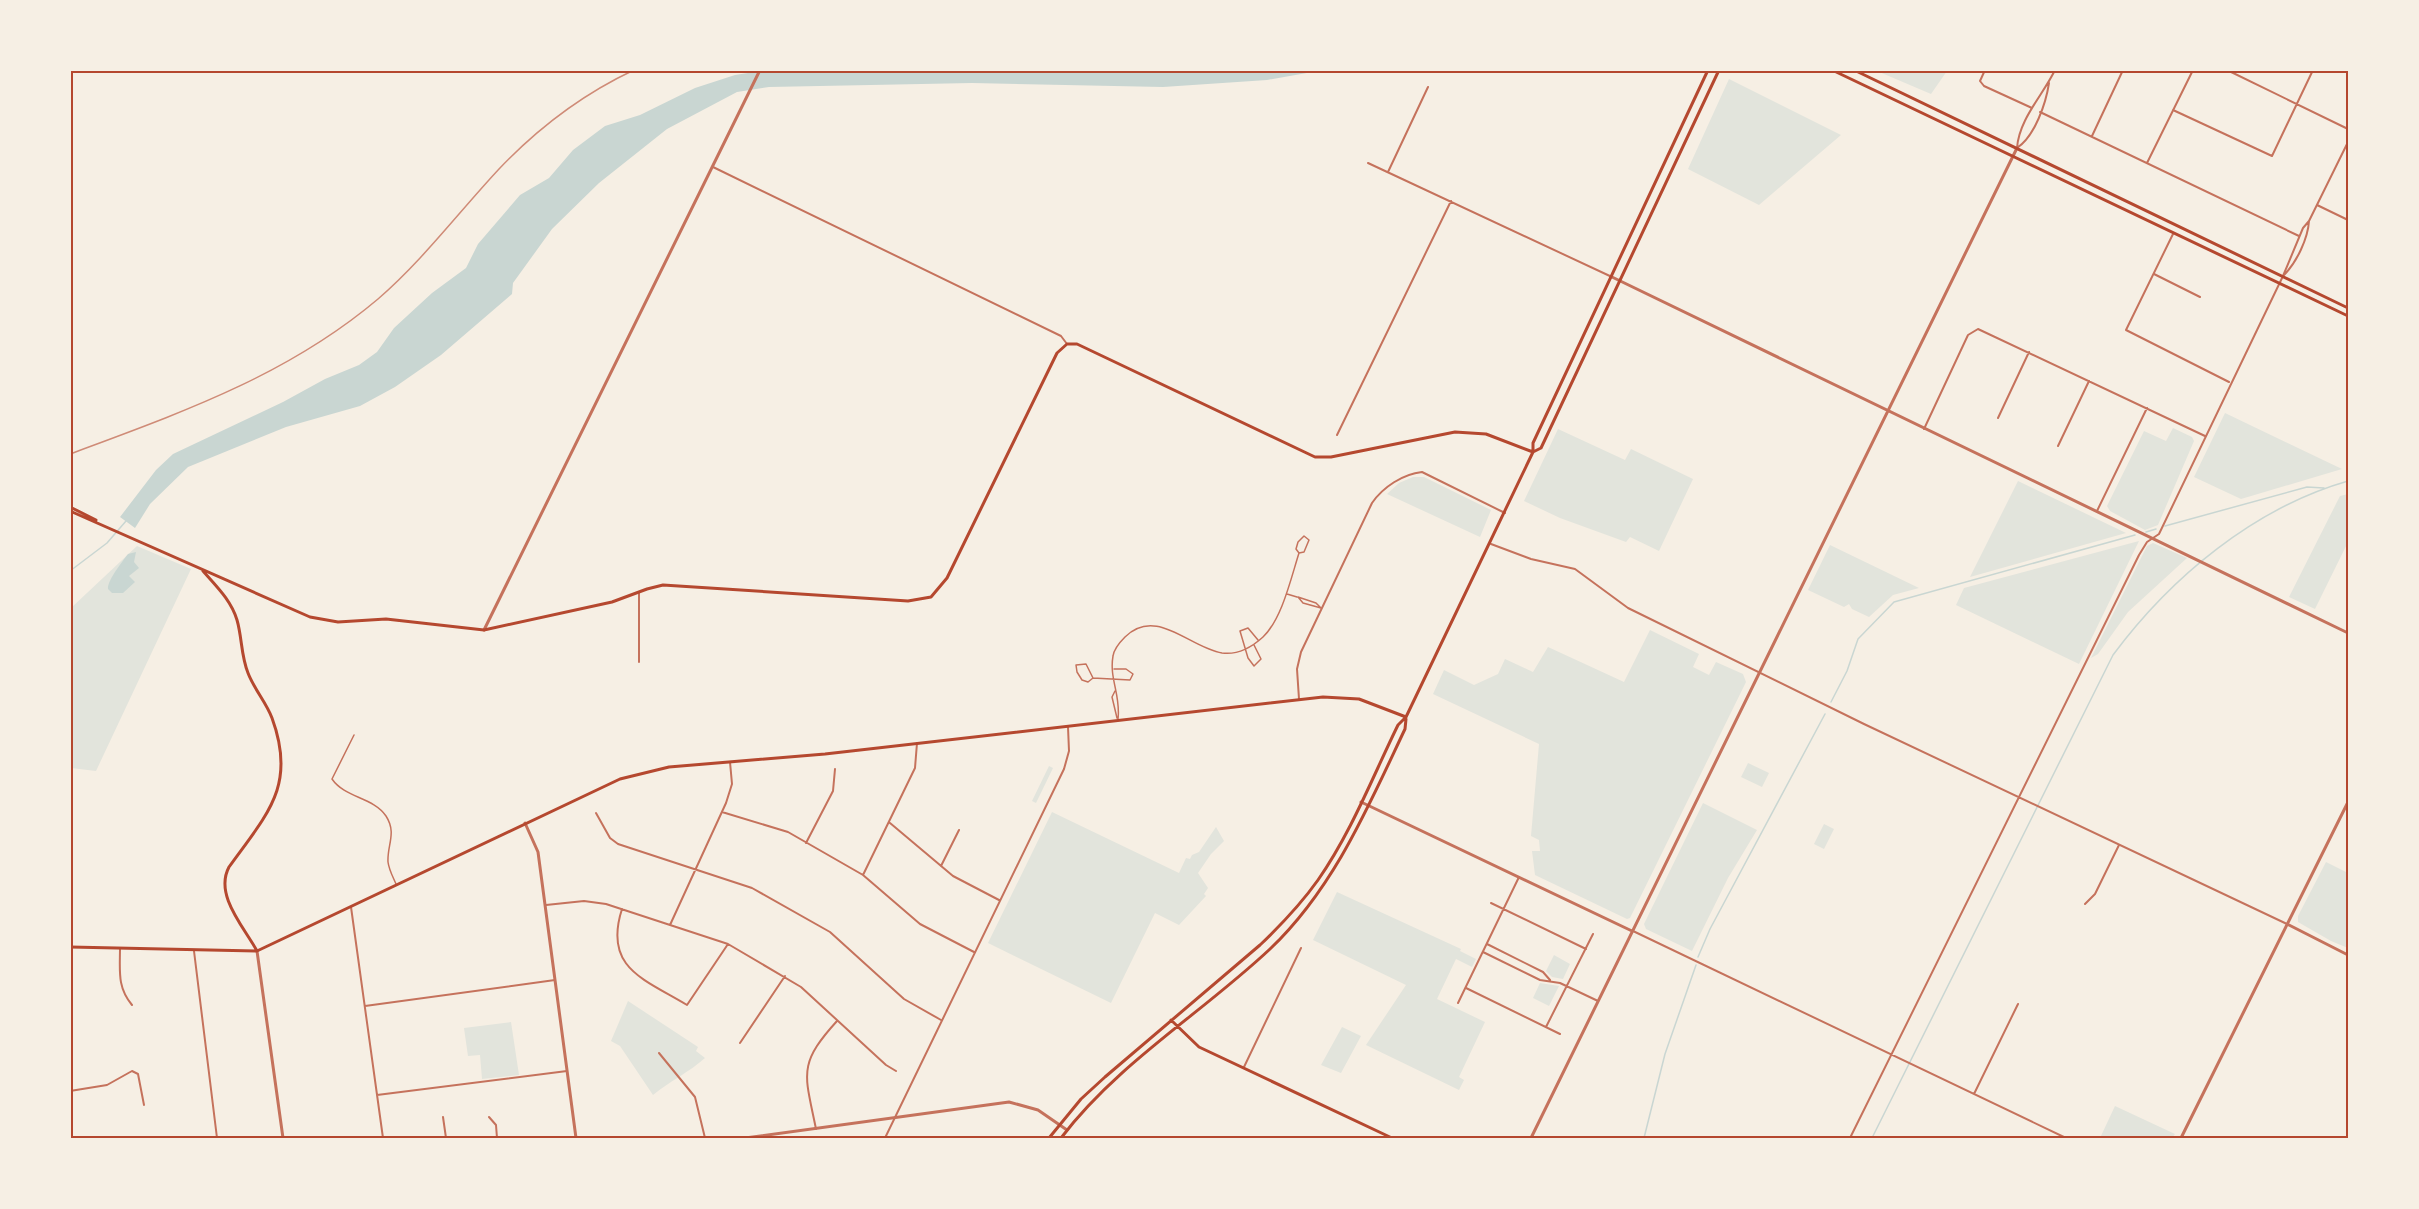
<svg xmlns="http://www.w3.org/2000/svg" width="2419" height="1209" font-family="Bitter,serif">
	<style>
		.green { fill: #e2e4dc }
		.water { fill: #c9d6d2 }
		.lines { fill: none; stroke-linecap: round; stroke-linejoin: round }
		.stream { stroke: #c9d6d2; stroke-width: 1.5 }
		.service { stroke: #c5725c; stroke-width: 1.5 }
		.minor { stroke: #c5725c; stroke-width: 2 }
		.tertiary { stroke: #c5725c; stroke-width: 3 }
		.secondary { stroke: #b5482f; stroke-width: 3 }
		.rail { stroke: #cf8b77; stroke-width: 1.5 }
		.neatline { fill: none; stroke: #b5482f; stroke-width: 2 }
	</style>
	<rect width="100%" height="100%" fill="#f6efe4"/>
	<path class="green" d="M1877 71H1947L1931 94Z
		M1729 79 1841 135 1759 205 1688 169Z
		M2225 413 2342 469 2241 499 2194 477Z
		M2173 428 2192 437 2194 441 2158 525 2145 530 2110 511 2107 506 2144 431 2166 441Z
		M1558 429 1625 460 1631 449 1693 479 1659 551 1630 537 1626 542 1560 518 1524 501Z
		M1413 477H1424L1491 510 1480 537 1387 494 1399 483Z
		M2018 481 2126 533 1970 577Z
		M2348 494V542L2315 609 2289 597 2340 496Z
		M2139 541 2079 664 1956 605 1964 588Z
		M2153 543 2187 558 2128 612 2098 654 2091 658 2147 546Z
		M1830 545 1919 588 1893 595 1869 617 1852 609 1849 604 1844 607 1808 590Z
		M137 546 191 569 96 771 71 768V608Z
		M1650 630 1699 654 1693 667 1709 675 1716 662 1743 674 1746 682 1630 918 1627 919 1535 875 1532 851H1540L1539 840 1531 836 1539 744 1433 694 1444 670 1474 685 1498 674 1505 659 1533 672 1548 647 1624 682Z
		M1748 763 1769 773 1762 787 1741 777Z
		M1049 766 1053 768 1036 803 1032 801Z
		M1703 803 1757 830 1728 878 1692 951 1646 929 1644 924Z
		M1052 812 1179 873 1186 858 1190 859 1192 855 1199 852 1216 827 1224 841 1211 854 1198 873 1208 888 1204 894 1206 896 1179 925 1155 913 1111 1003 988 943Z
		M1824 824 1834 829 1824 849 1814 844Z
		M2326 862 2348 873V948L2331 941 2298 922V916Z
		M1337 892 1461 949 1460 951 1476 959 1472 967 1456 959 1437 999 1485 1022 1459 1077 1464 1080 1459 1090 1366 1045 1406 985 1313 940Z
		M1554 955 1570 964 1563 979 1552 977 1546 971Z
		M1540 983 1559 986 1549 1006 1533 998Z
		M628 1001 698 1047 696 1051 705 1058C688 1073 670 1081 653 1095L620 1046 611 1041Z
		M511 1022 519 1075 482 1079 480 1055 468 1056 464 1028Z
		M1342 1027 1361 1036 1341 1073 1321 1065Z
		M2115 1106 2175 1134 2172 1138H2100Z"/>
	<path class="water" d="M767 70 1318 71 1267 80 1163 87 972 83 769 87 737 92 667 129 599 183 552 229 513 283 512 294 441 355 395 387 360 406 286 427 188 467 150 504 135 528 120 517 156 470 173 454 283 402 325 379 359 365 377 352 394 328 432 293 466 268 478 244 520 195 549 178 573 150 605 126 640 115 695 88 735 75Z
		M136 552 134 562 139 568 129 576 135 582 123 593H112L108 589C107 581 122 562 128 554Z"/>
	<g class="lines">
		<path class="stream" d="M2165 526 2307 487 2324 488
			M2146 532 2156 529
			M70 571 107 543 126 521
			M1831 702 1847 671 1858 639 1894 602 2135 535
			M1698 957 1710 929 1825 714
			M1644 1138 1665 1054 1696 965
			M1872 1138 2113 655C2171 577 2254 508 2348 481"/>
		<path class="service" d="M1287 594 1297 597
			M1298 597 1316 603 1321 608 1303 603Z
			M1254 645 1261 659 1254 666 1248 658 1240 631 1248 628 1258 640
			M1093 678 1086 664 1076 665 1077 672 1082 680 1088 682 1093 678 1130 680 1133 674 1126 669H1114
			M1115 691 1112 697 1117 718
			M1118 719C1121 695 1109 679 1113 656 1114 649 1120 642 1125 637 1156 606 1190 648 1222 653 1237 655 1252 647 1263 637 1282 619 1291 578 1299 553L1296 549 1298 542 1304 536 1309 540 1304 552 1299 553
			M354 735 332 779C345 798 373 797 386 816 397 833 387 845 388 862 389 870 393 877 396 884"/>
		<path class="minor" d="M1985 70 1980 81 1984 86 2032 108
			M2227 70 2348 129
			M2173 110 2272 156 2313 70
			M2040 112 2299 236
			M2092 136 2123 70
			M2017 148C2019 119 2043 95 2055 70
			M2017 148C2035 136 2046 103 2049 83
			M1368 163 1612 277
			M2147 163 2193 70
			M713 167 1061 336 1067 344
			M1388 172 1428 87
			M2317 205 2348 220
			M2173 234 2126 330 2229 382
			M2154 274 2200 297
			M2284 275C2297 262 2308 238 2309 221
			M1998 418 2029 352
			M1924 429 1968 335 1978 329 2205 436
			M1337 435 1451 201
			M2058 446 2089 381
			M2097 511 2147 408
			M1491 544 1531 559 1575 569 1628 608 1864 724 2287 924
			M639 662V592
			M1299 699 1297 669 1301 652 1372 503C1383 487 1403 474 1422 472L1505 513
			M722 812 788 832 863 875 920 924 974 952
			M596 813 610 838 618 844 752 888 830 932 904 999 941 1020
			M890 823 953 876 999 900
			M806 843 833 791 835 769
			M941 866 959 830
			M863 875 915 768 917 743
			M1491 903 1586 949
			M2085 904 2095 894 2119 845
			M546 905 584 901 606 904 728 944 801 987 886 1065 896 1071
			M351 907 383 1138
			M622 909C603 968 644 979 687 1005L728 944
			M670 925 726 803 732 784 730 762
			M1633 931 2066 1138
			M1487 944 1543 972 1550 980
			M120 948C120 971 117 987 132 1005
			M194 951 217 1138
			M1483 952 1540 980 1560 983 1598 1001
			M1466 988 1560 1034
			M1458 1003 1519 877
			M365 1006 555 980
			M1546 1027 1593 934
			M740 1043 785 976
			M659 1053 695 1097 705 1138
			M1244 1067 1301 948
			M70 1091 107 1085 132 1071 138 1074 144 1105
			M1974 1094 2018 1004
			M377 1095 567 1071
			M443 1117 446 1138
			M489 1117 496 1125 497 1138
			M816 1129C805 1074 797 1065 837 1021
			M885 1138 1064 769 1069 751 1068 727
			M1850 1138 2139 555 2147 542 2159 534 2283 276 2303 228 2309 221 2348 142"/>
		<path class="tertiary" d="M1612 277 2348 633
			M484 630 760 70
			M1361 802 1632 931
			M525 823 538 852 576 1138
			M2289 925 2348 955
			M257 951 283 1138
			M745 1138 1009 1102 1038 1110 1067 1130
			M1531 1138 2017 148
			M2181 1138 2348 802"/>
		<path class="secondary" d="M1832 70 2348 316
			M1854 70 2348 308
			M1533 452 1541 448 1719 70
			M70 507 96 520
			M70 511 310 617 338 622 386 619 484 630 612 602 647 589 663 585 908 601 931 597 947 578 1057 353 1067 344H1077L1315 457H1331L1455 432 1486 434 1533 452
			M203 571C216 586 231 600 237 620 242 637 241 656 248 673 254 689 266 702 272 718 297 786 267 814 229 867 214 895 244 927 257 951
			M70 947 257 951 620 779 669 767 825 754 1323 697 1359 699 1406 717
			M1171 1020 1199 1047 1392 1138
			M1049 1138 1081 1099 1105 1077 1260 945C1281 925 1301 904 1318 880 1351 833 1373 776 1398 725L1406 717 1533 452V443L1708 70
			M1061 1138C1118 1063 1202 1013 1270 949 1334 888 1368 807 1405 729L1406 719"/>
		<path class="rail" d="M70 454C180 413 287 376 378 299 423 260 458 213 499 169 538 128 583 94 634 70"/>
	</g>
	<rect width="2419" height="1209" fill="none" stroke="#f6efe4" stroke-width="144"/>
	<rect x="72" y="72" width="2275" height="1065" class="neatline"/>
</svg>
